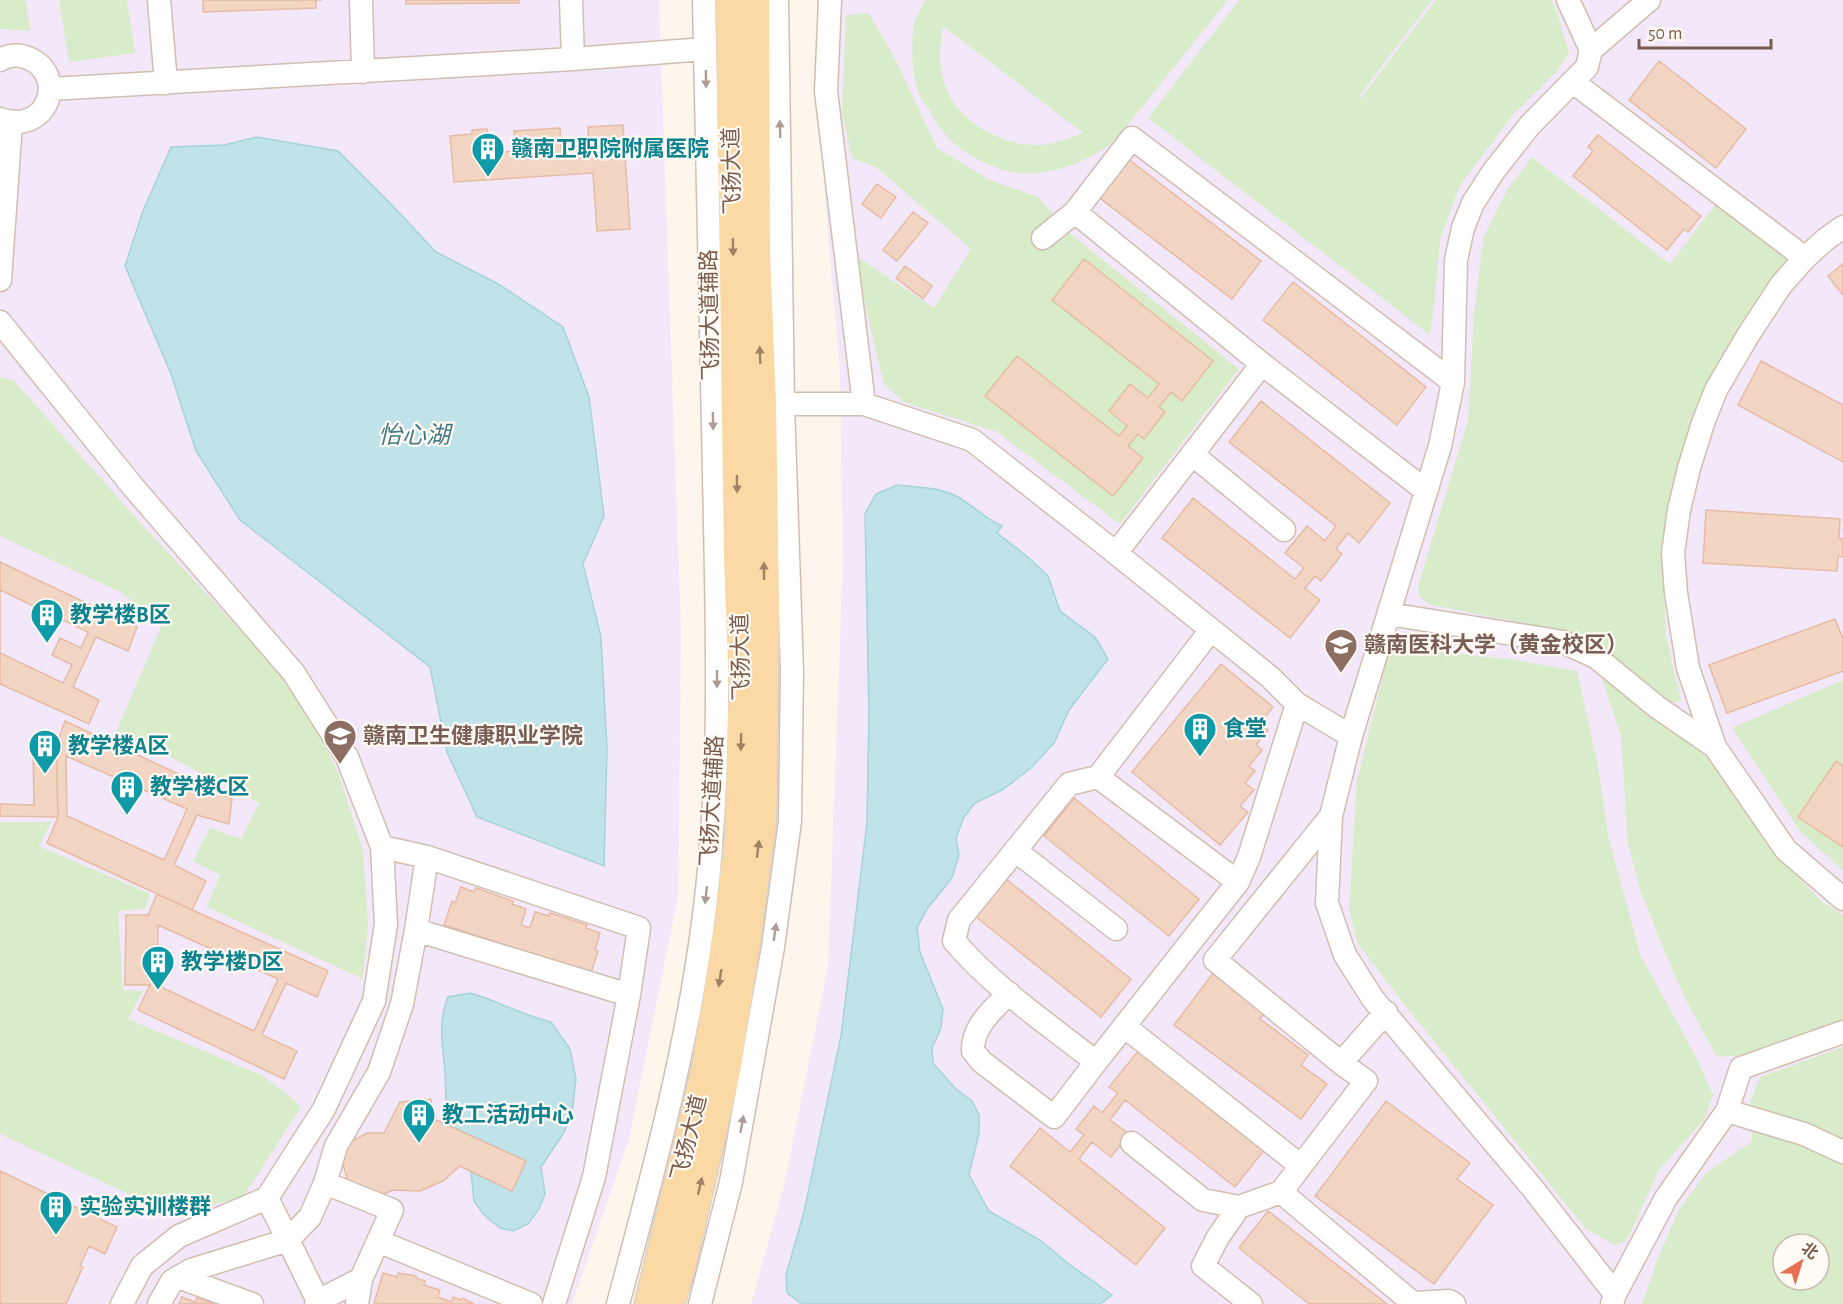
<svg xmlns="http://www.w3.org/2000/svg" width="1843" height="1304" font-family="'Alegreya Sans','Noto Sans SC',sans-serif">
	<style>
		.education { fill: #f3e8fa; fill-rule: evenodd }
		.green { fill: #d8ecc9; fill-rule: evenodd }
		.water { fill: #bfe3e8; stroke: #a5d3da; stroke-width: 1.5 }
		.building { fill: #f3d5c3; stroke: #e6bba3; stroke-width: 1.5; fill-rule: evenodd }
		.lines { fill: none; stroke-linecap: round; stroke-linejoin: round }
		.minor-casing { stroke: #d1beb0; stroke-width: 25 }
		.major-casing { stroke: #dad1cd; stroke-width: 31 }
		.minor { stroke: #fff; stroke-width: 22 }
		.major { stroke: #fbd9a5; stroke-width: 28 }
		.oneway { fill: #af9d94 }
		.oneway2 { fill: #a18267 }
		.labels { text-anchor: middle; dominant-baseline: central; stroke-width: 4.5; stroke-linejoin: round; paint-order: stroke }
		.culture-label { font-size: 22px; font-weight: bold; fill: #0d838f; stroke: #fffaf3; text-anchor: start }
		.street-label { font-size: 22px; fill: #7a5c4d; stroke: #fffaf3 }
		.education-label { font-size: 22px; font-weight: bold; fill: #785e54; stroke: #fffaf3; text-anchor: start }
		.water-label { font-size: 24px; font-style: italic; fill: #437c86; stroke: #fffaf3 }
	</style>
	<rect width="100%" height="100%" fill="#fdf6ec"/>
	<path class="education" d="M0 0H659L681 634 678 897 629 1139 572 1304H0Z
		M817 0H1843V1304H751L784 1186 828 966 843 560 840 373 821 149ZM1783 1244H1819V1280H1783Z"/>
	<path class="green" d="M0 0H26L30 31 0 29Z
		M59 0H127L135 53 69 62Z
		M925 0H1228L1114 142C1090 159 1068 169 1038 173 1004 177 966 158 944 133 939 127 935 120 931 113 927 106 920 98 917 90 912 69 910 42 915 21 917 14 922 7 925 0ZM943 27V26L1083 133C1071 137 1059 143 1047 144 1011 150 966 127 949 95 938 74 939 49 943 27Z
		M1239 0H1432L1359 96 1361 98 1436 0H1551L1557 11 1569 53 1556 72 1512 116 1459 187 1440 240 1435 299 1430 335 1148 118Z
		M869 13 895 59 937 148 990 180 1038 197 1073 236 1239 369 1120 524 997 432 904 402 884 384 853 254 934 308 971 249 876 167 852 158 842 111 846 15Z
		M1532 157 1670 264 1715 205 1792 259 1743 320 1707 388 1672 485 1663 568 1666 635 1681 701 1663 705 1607 651 1575 633 1430 605 1420 597 1418 586 1468 421 1474 313 1484 236 1507 190Z
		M0 377 14 381 146 529 273 665 311 716 339 775 363 850 368 925 363 979 207 907 220 875 193 861 210 828 241 839 259 803 117 730 162 625 122 593 0 536Z
		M1390 647 1509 659 1577 671 1598 766 1608 835 1640 954 1697 1059 1713 1095 1704 1120 1659 1170 1627 1240 1615 1245 1586 1229 1404 1004 1358 944 1349 909 1357 781Z
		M1605 676 1712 762 1778 856 1821 901 1843 915V1020L1749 1055 1717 1057 1686 1000 1663 948 1640 889 1628 844 1621 736 1602 679Z
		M1843 680V871L1799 830 1732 728Z
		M0 822H51L39 846 150 894 145 909 118 911 123 990 143 991 128 1019 261 1075 285 1092 301 1107 243 1197 173 1215 0 1134Z
		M1843 1047V1304H1642L1657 1261 1678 1211 1706 1173 1752 1141 1750 1103 1760 1077ZM1783 1244H1819V1280H1783Z"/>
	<path class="water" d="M257 137 338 151 390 203 436 252 500 285 563 327 589 397 604 516 583 564 601 637 607 749 604 866 477 817 447 752 430 667 240 520 196 451 171 374 125 266 143 211 171 147 224 145Z
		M897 485C918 487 939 487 958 497 974 506 985 519 1002 526L997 533 1028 557 1048 576 1060 611 1095 637 1108 659 1069 710 1054 743 1031 768 1002 790 975 803 964 817 956 838 959 855 952 878 927 909 917 928 920 952 943 1009 941 1028 932 1048 933 1063 955 1088 972 1101 979 1115V1133L969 1175 989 1211 1040 1240 1069 1264 1112 1295 1100 1304H802L787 1293 786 1275 804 1212 841 1036 867 823 869 714 865 514 876 494Z
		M470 993C498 1001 523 1015 551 1022L570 1049 576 1079 572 1113 563 1134 541 1167 545 1194 539 1209 528 1224 513 1231 500 1228 484 1215 474 1201 471 1172 512 1190 526 1161 446 1124C446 1107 446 1090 445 1072 443 1046 437 1023 448 997Z"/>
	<path class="building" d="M203 0H322H316V8L203 12Z
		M406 0H519V3L406 4Z
		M1659 61 1746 129 1716 168 1629 100Z
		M623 125 630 229 597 231 593 173 454 182 450 136 472 134V130L487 129 489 153 515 151 514 131 560 128 561 148 589 146 588 127Z
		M1598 135 1701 216 1688 232 1684 229 1667 250 1573 176 1593 151 1588 147Z
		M1127 158 1261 261 1232 299 1097 196Z
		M877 184 896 197 881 218 862 204Z
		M913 212 928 223 897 261 883 250Z
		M1084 259 1213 361 1182 401 1171 392 1159 407 1165 412 1144 439 1138 434 1128 446 1143 458 1113 496 985 396 1017 356 1119 436 1127 426 1109 411 1130 384 1148 398 1159 384 1052 300Z
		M1843 264V295L1828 276Z
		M905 266 932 286 923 299 896 278Z
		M1293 282 1426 387 1397 425 1263 320Z
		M1761 361 1843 405V462L1738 405Z
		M1261 401 1390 503 1359 543 1348 533 1336 549 1342 554 1321 581 1315 576 1305 588 1320 600 1290 638 1162 538 1193 498 1295 579 1304 568 1285 553 1307 526 1325 541 1336 526 1229 442Z
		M1706 510 1840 519 1839 538 1843 539V557L1838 556 1837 571 1703 563Z
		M0 562 137 627 128 651 96 637 73 687 99 700 89 724 0 684Z
		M0 590 88 632 81 648 60 638 52 655 72 665 63 683 0 653Z
		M1835 619 1843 639V671L1727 713 1709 665Z
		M1221 664 1273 707 1260 723 1268 730 1256 745 1262 750 1249 766 1255 771 1245 783 1254 790 1240 806 1248 812 1220 845 1132 772Z
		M65 721 232 799 229 824 197 815 174 865 206 881 192 910 47 843 58 817 56 746Z
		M33 746H56L58 817 0 816V804L34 805Z
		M66 756 187 809 164 860 67 816Z
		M1836 761 1843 766V847L1798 817Z
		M1074 798 1199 899 1169 936 1044 836Z
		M1006 879 1131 979 1101 1017 976 917Z
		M461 887 474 892 476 888 513 901 512 904 526 909 521 925 530 928 535 912 549 916 550 913 587 925 586 928 600 933 595 950 598 951 591 973 444 925 452 901 455 903Z
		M157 894 328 971 317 997 286 983 262 1035 297 1051 284 1079 138 1010 150 985H125L126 915H148ZM158 925 278 979 254 1031 157 985Z
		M1214 972 1266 1011 1260 1019 1308 1055 1301 1065 1327 1084 1301 1119 1174 1025Z
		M1139 1050 1265 1149 1235 1187 1125 1100 1110 1120 1129 1134 1111 1157 1092 1142 1079 1159 1165 1228 1136 1265 1010 1166 1040 1128 1070 1152 1084 1135 1076 1129 1094 1106 1102 1113 1118 1093 1109 1087Z
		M431 1099 434 1119 526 1161 512 1191 460 1166 443 1181 420 1191 394 1190 378 1196 348 1181 343 1165 347 1148 352 1141 367 1133H384L400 1102Z
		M1386 1101 1470 1163 1457 1179 1493 1205 1434 1284 1315 1196Z
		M0 1171 117 1227 105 1254 89 1246 80 1266 83 1267 66 1304H0Z
		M1268 1211 1387 1304H1309L1239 1248Z
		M383 1273 397 1277 398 1273 416 1276V1278L425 1281 424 1285 440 1290 438 1297 451 1302 453 1297 461 1300 462 1298 474 1304H374Z
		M182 1297 195 1302 197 1298 214 1303 179 1304Z"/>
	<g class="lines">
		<g class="minor-casing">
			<path id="minor" d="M159 0 166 83
				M361 0 363 72
				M1568 0 1591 50 1587 67 1530 125 1493 172 1473 203 1463 228 1456 260 1453 382 1440 446 1351 736 1331 816 1327 903 1345 955 1373 999 1534 1190 1615 1294 1612 1304
				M1591 50 1649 0
				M573 59 705 49
				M0 60C8 55 19 54 28 58 68 74 49 136 0 119
				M1573 82 1805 258
				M50 89 573 59 571 0
				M1075 212 1262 364 1425 490
				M1843 227 1826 239 1805 258 1781 285 1747 337 1716 390 1703 423 1689 468 1679 510 1673 553 1676 593 1688 668 1715 747 1786 850 1843 899
				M1043 238 1075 212 1132 138 1453 382
				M0 280 11 123
				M0 322 134 488 293 672 347 757 382 847 386 924 374 1001 324 1109 267 1198 179 1236 142 1266 122 1304
				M770 404H864L826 91 830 0
				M864 404 972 440 1102 542 1270 677 1297 704 1351 736
				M1192 454 1284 530
				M1116 553 1262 364
				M1389 614 1563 642 1596 657 1657 707 1715 747
				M1211 630 1098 777 1069 784 959 920 954 941C994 988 1048 1024 1096 1062L1238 882 1249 857 1297 704
				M1098 777 1238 882
				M1331 816 1215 960 1341 1063 1366 1081 1281 1192 1414 1304
				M382 847 427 857 639 928 629 995 594 1177 554 1304
				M1016 851 1116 929
				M416 930 629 995
				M1009 993C993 1010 972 1026 973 1051L982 1062 1054 1117 1096 1062
				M1124 1026 1301 1166
				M1341 1063 1386 1012
				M1727 1111 1804 1134 1843 1152
				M1132 1143 1203 1200 1239 1207 1281 1192
				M1239 1207 1218 1237 1203 1266 1251 1304
				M378 1241 531 1304
				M178 1277 252 1304
				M1615 1294 1666 1198 1727 1111 1741 1068 1843 1032
				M318 1301 361 1279 392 1210 325 1183
				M1415 1303 1449 1301 1454 1304
				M159 1304 172 1281 191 1270 288 1240 267 1198
				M316 1304 318 1301 288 1240 310 1217 325 1183 336 1146 379 1072 402 1004 416 930 427 857
				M357 1304 361 1279
				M618 1304C651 1181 685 1057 702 930 723 779 717 627 714 475 711 317 707 158 704 0
				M700 1304 731 1182 773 947 790 821 792 671 783 404 777 0"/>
		</g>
		<g class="major-casing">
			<path id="major" d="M649 1304 706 1069 727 936 739 839 743 692 738 556 730 0
				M670 1304 682 1263 726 1071 746 942 762 822 765 607 762 403 756 253 755 0"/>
		</g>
		<use href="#minor" class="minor"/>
		<use href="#major" class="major"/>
	</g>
	<defs><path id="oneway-solid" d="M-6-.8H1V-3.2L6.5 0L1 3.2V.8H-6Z" transform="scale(1.5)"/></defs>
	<g class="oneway">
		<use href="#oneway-solid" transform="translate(706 79) rotate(89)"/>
		<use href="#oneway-solid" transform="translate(780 129) rotate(-92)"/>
		<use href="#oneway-solid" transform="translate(713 421) rotate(89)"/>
		<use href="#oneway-solid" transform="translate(717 679) rotate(90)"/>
		<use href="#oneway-solid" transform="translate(706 895) rotate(96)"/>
		<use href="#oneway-solid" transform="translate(775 932) rotate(-82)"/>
		<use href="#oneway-solid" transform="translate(742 1124) rotate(-80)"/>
	</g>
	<g class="oneway2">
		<use href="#oneway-solid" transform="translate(733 247) rotate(89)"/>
		<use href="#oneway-solid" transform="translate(760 355) rotate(-92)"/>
		<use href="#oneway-solid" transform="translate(737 484) rotate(89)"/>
		<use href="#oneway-solid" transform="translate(764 571) rotate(-91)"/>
		<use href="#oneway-solid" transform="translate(741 742) rotate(91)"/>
		<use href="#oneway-solid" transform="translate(758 849) rotate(-83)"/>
		<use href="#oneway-solid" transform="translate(720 978) rotate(99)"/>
		<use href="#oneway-solid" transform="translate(700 1186) rotate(-77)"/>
	</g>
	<defs>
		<g id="building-pin" transform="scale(1.725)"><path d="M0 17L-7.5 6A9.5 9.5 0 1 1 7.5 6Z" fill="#0f9aa8" stroke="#fffaf3"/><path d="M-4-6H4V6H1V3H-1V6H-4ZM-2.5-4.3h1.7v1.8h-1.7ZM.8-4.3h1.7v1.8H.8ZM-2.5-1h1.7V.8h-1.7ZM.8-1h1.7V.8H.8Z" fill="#fff"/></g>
		<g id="university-pin" transform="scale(1.725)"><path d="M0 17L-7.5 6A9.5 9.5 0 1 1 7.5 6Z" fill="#8d6e63" stroke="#fffaf3"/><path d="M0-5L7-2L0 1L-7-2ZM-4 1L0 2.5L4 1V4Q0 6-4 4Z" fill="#fff"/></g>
	</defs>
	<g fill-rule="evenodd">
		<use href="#building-pin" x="488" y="149"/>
		<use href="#building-pin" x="47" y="615"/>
		<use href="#university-pin" x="1341" y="645"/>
		<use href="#building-pin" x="1200" y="729"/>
		<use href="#university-pin" x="340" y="736"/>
		<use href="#building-pin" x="45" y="746"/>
		<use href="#building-pin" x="127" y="787"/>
		<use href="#building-pin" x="158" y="962"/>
		<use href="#building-pin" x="419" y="1115"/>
		<use href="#building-pin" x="56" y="1207"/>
	</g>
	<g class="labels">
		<g class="culture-label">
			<text x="511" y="149">赣南卫职院附属医院</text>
			<text x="70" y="615">教学楼B区</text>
			<text x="1223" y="729">食堂</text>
			<text x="68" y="746">教学楼A区</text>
			<text x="150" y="787">教学楼C区</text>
			<text x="181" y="962">教学楼D区</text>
			<text x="442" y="1115">教工活动中心</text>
			<text x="79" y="1207">实验实训楼群</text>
		</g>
		<g class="street-label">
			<text transform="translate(732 171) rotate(-91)">飞扬大道</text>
			<text transform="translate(710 315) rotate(-91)">飞扬大道辅路</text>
			<text transform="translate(741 657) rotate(-91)">飞扬大道</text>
			<text transform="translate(712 801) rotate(-87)">飞扬大道辅路</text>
			<text transform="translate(689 1138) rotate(-76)">飞扬大道</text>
		</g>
		<g class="education-label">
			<text x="1364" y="645">赣南医科大学（黄金校区）</text>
			<text x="363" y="736">赣南卫生健康职业学院</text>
		</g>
		<g class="water-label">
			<text x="414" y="436">怡心湖</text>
		</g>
	</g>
	<g transform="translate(1801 1262) rotate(38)"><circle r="28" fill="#fffaf3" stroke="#cabbb1" stroke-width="1.5"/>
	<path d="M0-4.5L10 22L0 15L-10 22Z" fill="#e76f51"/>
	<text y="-9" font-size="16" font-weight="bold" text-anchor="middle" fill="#7a5c4d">北</text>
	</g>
	<path d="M1639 39v9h132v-9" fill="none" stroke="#7a5c4d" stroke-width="3"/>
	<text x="1648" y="39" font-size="18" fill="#7a5c4d" stroke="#fffaf3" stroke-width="4.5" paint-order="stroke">50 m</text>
</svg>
